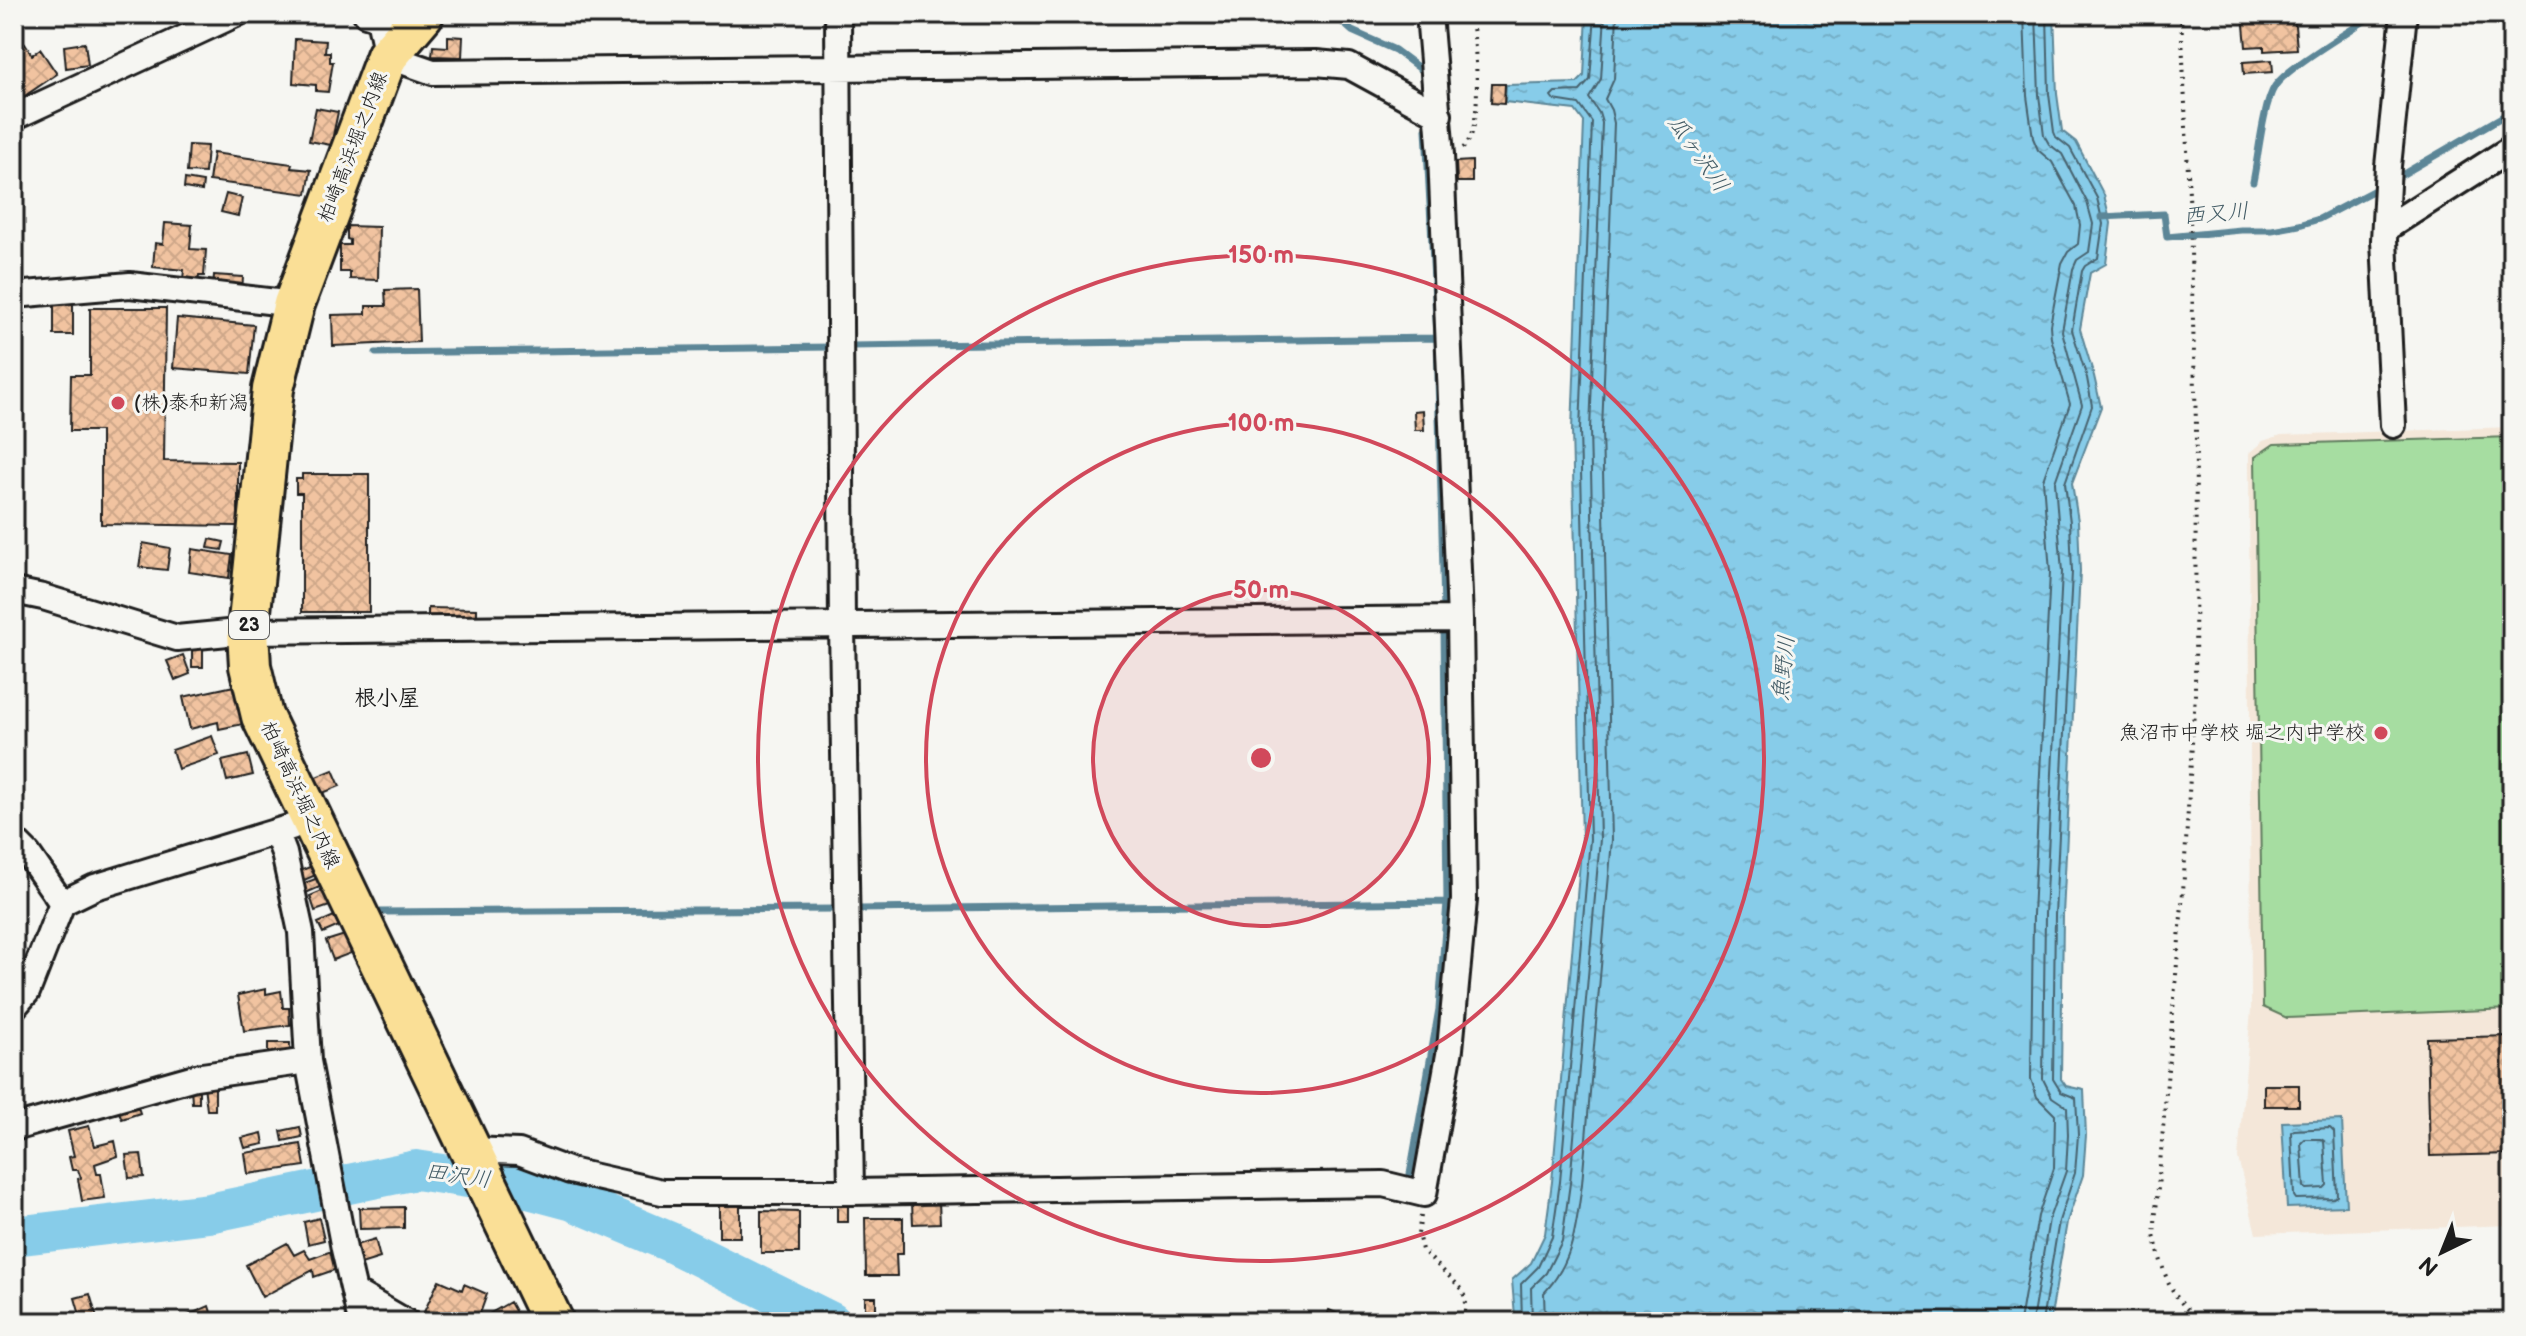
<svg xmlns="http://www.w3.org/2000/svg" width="2526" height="1336" font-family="'Balsamiq Sans','Klee One',sans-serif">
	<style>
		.built { fill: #f4e7d9 }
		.green { fill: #a6dda1; stroke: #617c5e; stroke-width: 2 }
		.water { fill: url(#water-ripples); stroke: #5c8697; stroke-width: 2 }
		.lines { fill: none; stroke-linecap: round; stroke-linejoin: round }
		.shore { stroke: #47626e; stroke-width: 2 }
		.stream { stroke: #5c8697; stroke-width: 7 }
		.river { stroke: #87cce9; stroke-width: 40 }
		.building { fill: url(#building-cross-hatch); stroke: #1c1c1c; stroke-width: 2 }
		.minor-casing { stroke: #1c1c1c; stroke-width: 30 }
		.primary-casing { stroke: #1c1c1c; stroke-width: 46 }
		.path { stroke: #1c1c1c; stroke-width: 4; stroke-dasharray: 2 6; stroke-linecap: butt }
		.minor { stroke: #f6f6f2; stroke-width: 24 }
		.primary { stroke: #fadf96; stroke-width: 40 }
		.ring { fill: none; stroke: #d1495b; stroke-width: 4 }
		.poi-dot { fill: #d1495b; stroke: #f6f6f2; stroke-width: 3 }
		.labels { text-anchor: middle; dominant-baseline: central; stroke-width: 6; stroke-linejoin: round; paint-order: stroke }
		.shield { fill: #f6f6f2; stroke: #5d5d5c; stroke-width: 2 }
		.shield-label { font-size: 18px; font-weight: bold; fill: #1c1c1c }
		.street-label { font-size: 20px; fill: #1c1c1c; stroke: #f6f6f2 }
		.poi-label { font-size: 20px; fill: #1c1c1c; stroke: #f6f6f2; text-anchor: start }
		.water-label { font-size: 22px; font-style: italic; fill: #415a64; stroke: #f6f6f2 }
		.neighbourhood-label { font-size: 22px; font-weight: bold; fill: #1c1c1c; stroke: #f6f6f2 }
		.centre { fill: #d1495b; stroke: #f6f6f2; stroke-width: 4 }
		.ring-label { font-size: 24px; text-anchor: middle; font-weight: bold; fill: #d1495b; stroke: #f6f6f2; stroke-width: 6; stroke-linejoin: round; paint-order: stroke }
	</style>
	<defs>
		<pattern id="water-ripples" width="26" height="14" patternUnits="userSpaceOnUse" patternTransform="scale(2)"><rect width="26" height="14" fill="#87cce9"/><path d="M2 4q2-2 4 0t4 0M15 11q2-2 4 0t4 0" fill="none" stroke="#74afc7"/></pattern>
		<pattern id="building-cross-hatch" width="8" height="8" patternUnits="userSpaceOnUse" patternTransform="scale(2)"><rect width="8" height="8" fill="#f1c3a0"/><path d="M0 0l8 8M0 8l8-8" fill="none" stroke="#cea789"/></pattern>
	</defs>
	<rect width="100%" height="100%" fill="#f6f6f2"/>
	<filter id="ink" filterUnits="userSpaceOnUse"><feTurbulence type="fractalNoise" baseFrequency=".0125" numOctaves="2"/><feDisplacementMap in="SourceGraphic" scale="16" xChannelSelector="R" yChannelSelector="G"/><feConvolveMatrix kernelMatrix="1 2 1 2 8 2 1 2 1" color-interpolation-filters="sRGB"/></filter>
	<g filter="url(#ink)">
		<path class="built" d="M2512 427V1225L2256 1234 2238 1158 2251 1010 2249 453 2263 441 2281 435Z"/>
		<path class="green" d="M2512 437V1009L2287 1018 2263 1007 2255 457 2274 444Z"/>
		<path class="water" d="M1587 14H2054L2057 94 2062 131 2076 142 2104 195 2111 223 2106 264 2090 273 2080 329 2094 376 2101 407 2072 483 2078 521 2080 571 2063 915 2061 1079 2066 1086 2084 1090 2086 1135 2083 1175 2067 1222 2050 1322H1514L1515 1316 1512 1280 1531 1263 1545 1234 1552 1182 1582 839 1572 430 1584 122 1575 110 1505 102 1506 85 1577 83 1584 76Z
			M2342 1120 2346 1206 2287 1208 2282 1122Z"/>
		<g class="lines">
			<path class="shore" d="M2330 1128 2334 1132 2337 1196 2333 1198 2296 1199 2294 1196 2291 1132 2294 1130Z
				M2305 1139H2321L2324 1141 2327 1185 2324 1188 2307 1189 2304 1187 2301 1143Z
				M1522 1322 1521 1284 1538 1267 1552 1237 1560 1182 1590 839 1580 430 1592 122 1579 104 1554 100 1551 96 1555 92 1580 91 1590 80 1595 14
				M1532 1322 1531 1288 1546 1273 1562 1241 1570 1183 1600 839 1590 430 1602 123 1599 113 1589 98 1601 79 1605 14
				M1545 1322 1544 1293C1574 1261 1576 1226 1582 1184L1612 840 1602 430 1614 123 1611 110 1605 99 1614 79 1617 14
				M2020 1322 2038 1216 2054 1168 2055 1115 2037 1097 2031 1079 2033 914 2050 572 2043 480 2070 404 2051 338 2050 325 2062 263 2068 252 2078 244 2080 225 2076 206 2052 162 2038 150 2033 138 2027 96 2024 14
				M2032 1322 2049 1219 2066 1171 2068 1135 2067 1107 2052 1097 2043 1079 2045 914 2062 572 2055 482 2082 405 2062 331 2073 269 2077 260 2089 252 2093 224 2087 202 2062 154 2049 144 2044 135 2039 95 2036 14
				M2042 1322 2059 1221 2075 1173 2078 1135 2076 1098 2061 1092 2053 1079 2055 915 2072 572 2070 522 2065 483 2092 406 2087 378 2072 330 2082 271 2085 266 2098 258 2103 224 2097 198 2070 148 2056 137 2054 132 2049 94 2047 14"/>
			<path class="stream" d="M1333 14 1352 31 1395 50 1423 71V78
				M1426 129 1437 338 1444 611
				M2393 180 2512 111
				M2253 182C2258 159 2263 104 2275 86 2289 66 2352 30 2375 14
				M2101 217 2164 214 2167 237 2241 230H2272L2299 225 2319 219 2382 186
				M850 346 1437 338
				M376 353 833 347
				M859 909 1447 902
				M379 912 840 909
				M1410 1174 1439 1009 1447 902 1444 626"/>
			<path class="river" d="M14 1236 209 1213 416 1170 513 1185 573 1201 670 1242 831 1322"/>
		</g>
		<path class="building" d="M2243 14H2294L2297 49 2264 51V46L2246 47Z
			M448 36 463 37 462 57 432 56 433 46 448 47Z
			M295 39 326 41 325 52H330V62H333L328 92 316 91V85L293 83Z
			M85 43 88 65 66 68 64 46Z
			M25 44 32 55 40 49 57 74 23 97 15 85 19 83 14 75V51Z
			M2272 60 2273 72 2244 74 2243 62Z
			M1492 84H1505L1504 104 1491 103Z
			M316 108 338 112 331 145 309 141Z
			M189 145 207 146 205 173 187 172Z
			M213 153 292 164 291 168 311 170 307 194 209 181Z
			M1472 161V182H1457L1456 162Z
			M185 179 203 182 202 191 184 188Z
			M226 194 242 198 238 216 221 212Z
			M165 223 192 225 190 249 206 250 204 276H199L198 281 183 279 184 270 153 267 155 243 163 244Z
			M347 226 379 227 378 280 350 279V272H340V245H350V240L347 239Z
			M214 275 243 277 242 293 213 290Z
			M417 289 419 342 333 346 332 315 366 314V306H386L385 290Z
			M54 304H73V335H54Z
			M90 308H166L164 461 238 462V526L101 524V431H70L71 375H90Z
			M177 318 254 325 249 374 173 368Z
			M1423 410 1424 430H1415L1414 411Z
			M302 474H369V612H302V493H296V479H302Z
			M210 539 224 542 222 550 208 548Z
			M143 543 170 548 167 570 139 567Z
			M192 549 232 555 229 578 189 572Z
			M428 608 477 609V621L428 619Z
			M192 648 203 649V667H192Z
			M183 655 190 674 175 680 167 661Z
			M234 686 243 724 219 729 218 722 190 729 183 697Z
			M212 736 219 755 178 769 172 750Z
			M248 755 253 775 227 781 222 761Z
			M333 770 340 786 318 795 311 779Z
			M314 865 318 874 302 881 298 872Z
			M318 878 322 886 306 893 302 884Z
			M324 890 330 906 315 911 310 896Z
			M334 916 339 926 323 933 318 923Z
			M345 935 351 953 333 960 326 941Z
			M266 989V994L281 991 283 1008H289L290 1025 244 1031 238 995Z
			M2512 1036V1154L2430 1156 2427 1038Z
			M268 1043H290V1057H268Z
			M204 1085H215V1110H207Z
			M2264 1085H2299V1106H2264Z
			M191 1087H199V1103H192Z
			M137 1104 140 1113 122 1119 118 1110Z
			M89 1126 95 1146 115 1141 118 1156 95 1164 97 1174H101L105 1198 82 1201 78 1179 81 1178 78 1170H72L69 1157 74 1156 68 1131Z
			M300 1127 302 1137 283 1141 281 1131Z
			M262 1133 264 1144 245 1148 242 1138Z
			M301 1144 305 1166 248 1174 245 1153Z
			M141 1154 144 1177 129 1178 126 1155Z
			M939 1202 940 1223 913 1224 912 1203Z
			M719 1205H740V1237H719Z
			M837 1205H848V1222H837Z
			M404 1207V1228L360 1229 359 1208Z
			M761 1211 799 1212V1253H761Z
			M319 1218 324 1240 308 1244 304 1222Z
			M865 1218H903V1254H896L897 1276H866Z
			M375 1239 380 1258 361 1264 356 1245Z
			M287 1243 294 1255 304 1250 310 1259 334 1250 337 1269 314 1277 313 1270 262 1297 246 1265Z
			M439 1280 462 1290 464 1284 487 1294 477 1322H448L424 1312Z
			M90 1294 98 1322H82L75 1298Z
			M865 1297H876V1312L865 1311Z
			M510 1302 520 1320 516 1322H494L489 1314Z
			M209 1306 214 1322H186L184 1317Z
			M1329 1310 1346 1317 1344 1322H1325Z"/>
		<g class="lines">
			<g class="minor-casing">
				<path id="minor" d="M366 14 379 18 387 56 433 72 1316 63 1349 66 1439 115
					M838 14 842 626 851 1192
					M14 117 236 14
					M2385 229 2512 148
					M14 295 130 285 294 304
					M2393 425 2384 240 2388 166 2404 14
					M14 591 43 597 177 638 248 631 1460 619
					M276 832 284 853 301 932 308 1061 344 1249 361 1322
					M14 840 28 854 62 903
					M14 1007 27 992 62 903 95 887 291 827
					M14 1128 195 1077 308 1061
					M472 1150 519 1152 570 1171 662 1192H851L1383 1184 1424 1194 1450 1049 1464 900 1460 619 1441 155 1429 14
					M354 1292 406 1322"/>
			</g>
			<g class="primary-casing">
				<path id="primary" d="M423 14 387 56 294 304 273 389 248 631 250 666 262 716 553 1322"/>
			</g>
			<path class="path" d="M2181 14 2190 217 2196 425 2195 694 2183 892 2154 1235C2164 1274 2168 1296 2202 1322
				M1463 148C1486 128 1474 44 1472 14
				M1421 1216 1418 1234 1422 1250 1462 1289 1466 1301 1464 1322"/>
			<use href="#minor" class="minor"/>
			<use href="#primary" class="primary"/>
		</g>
	</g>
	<circle cx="1261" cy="758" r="168" fill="#d1495b" fill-opacity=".12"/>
	<g class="ring">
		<circle cx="1261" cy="758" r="168"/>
		<circle cx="1261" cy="758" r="335"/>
		<circle cx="1261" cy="758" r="503"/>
	</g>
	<g class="poi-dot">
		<circle cx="118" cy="403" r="8"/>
		<circle cx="2381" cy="733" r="8"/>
	</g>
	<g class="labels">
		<rect class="shield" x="229" y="611" width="40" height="28" rx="6"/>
		<g class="shield-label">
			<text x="249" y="625">23</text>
		</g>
		<g class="street-label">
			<text transform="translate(353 147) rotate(-69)">柏崎高浜堀之内線</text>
			<text transform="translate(300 795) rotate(65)">柏崎高浜堀之内線</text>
		</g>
		<g class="poi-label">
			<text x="134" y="403">(株)泰和新潟</text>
			<text x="2365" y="733" text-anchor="end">魚沼市中学校 堀之内中学校</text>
		</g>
		<g class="water-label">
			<text transform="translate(1698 154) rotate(55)">瓜ヶ沢川</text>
			<text transform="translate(2216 214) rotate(-5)">西又川</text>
			<text transform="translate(1784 668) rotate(-84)">魚野川</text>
			<text transform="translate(458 1176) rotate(8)">田沢川</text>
		</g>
		<g class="neighbourhood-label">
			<text x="387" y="698">根小屋</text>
		</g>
	</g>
	<circle cx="1261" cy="758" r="12" class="centre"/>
	<g class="ring-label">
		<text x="1261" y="263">150 m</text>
		<text x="1261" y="431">100 m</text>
		<text x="1261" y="598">50 m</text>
	</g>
	<rect width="2526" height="1336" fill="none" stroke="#f6f6f2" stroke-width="48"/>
	<rect x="24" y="24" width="2478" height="1288" fill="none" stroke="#1c1c1c" stroke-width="3" filter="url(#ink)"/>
	<g transform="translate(2442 1252) rotate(223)" stroke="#f6f6f2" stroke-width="6" paint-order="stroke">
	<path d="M0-6L14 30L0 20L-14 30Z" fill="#1c1c1c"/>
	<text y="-12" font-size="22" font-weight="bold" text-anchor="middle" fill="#1c1c1c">N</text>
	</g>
</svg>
